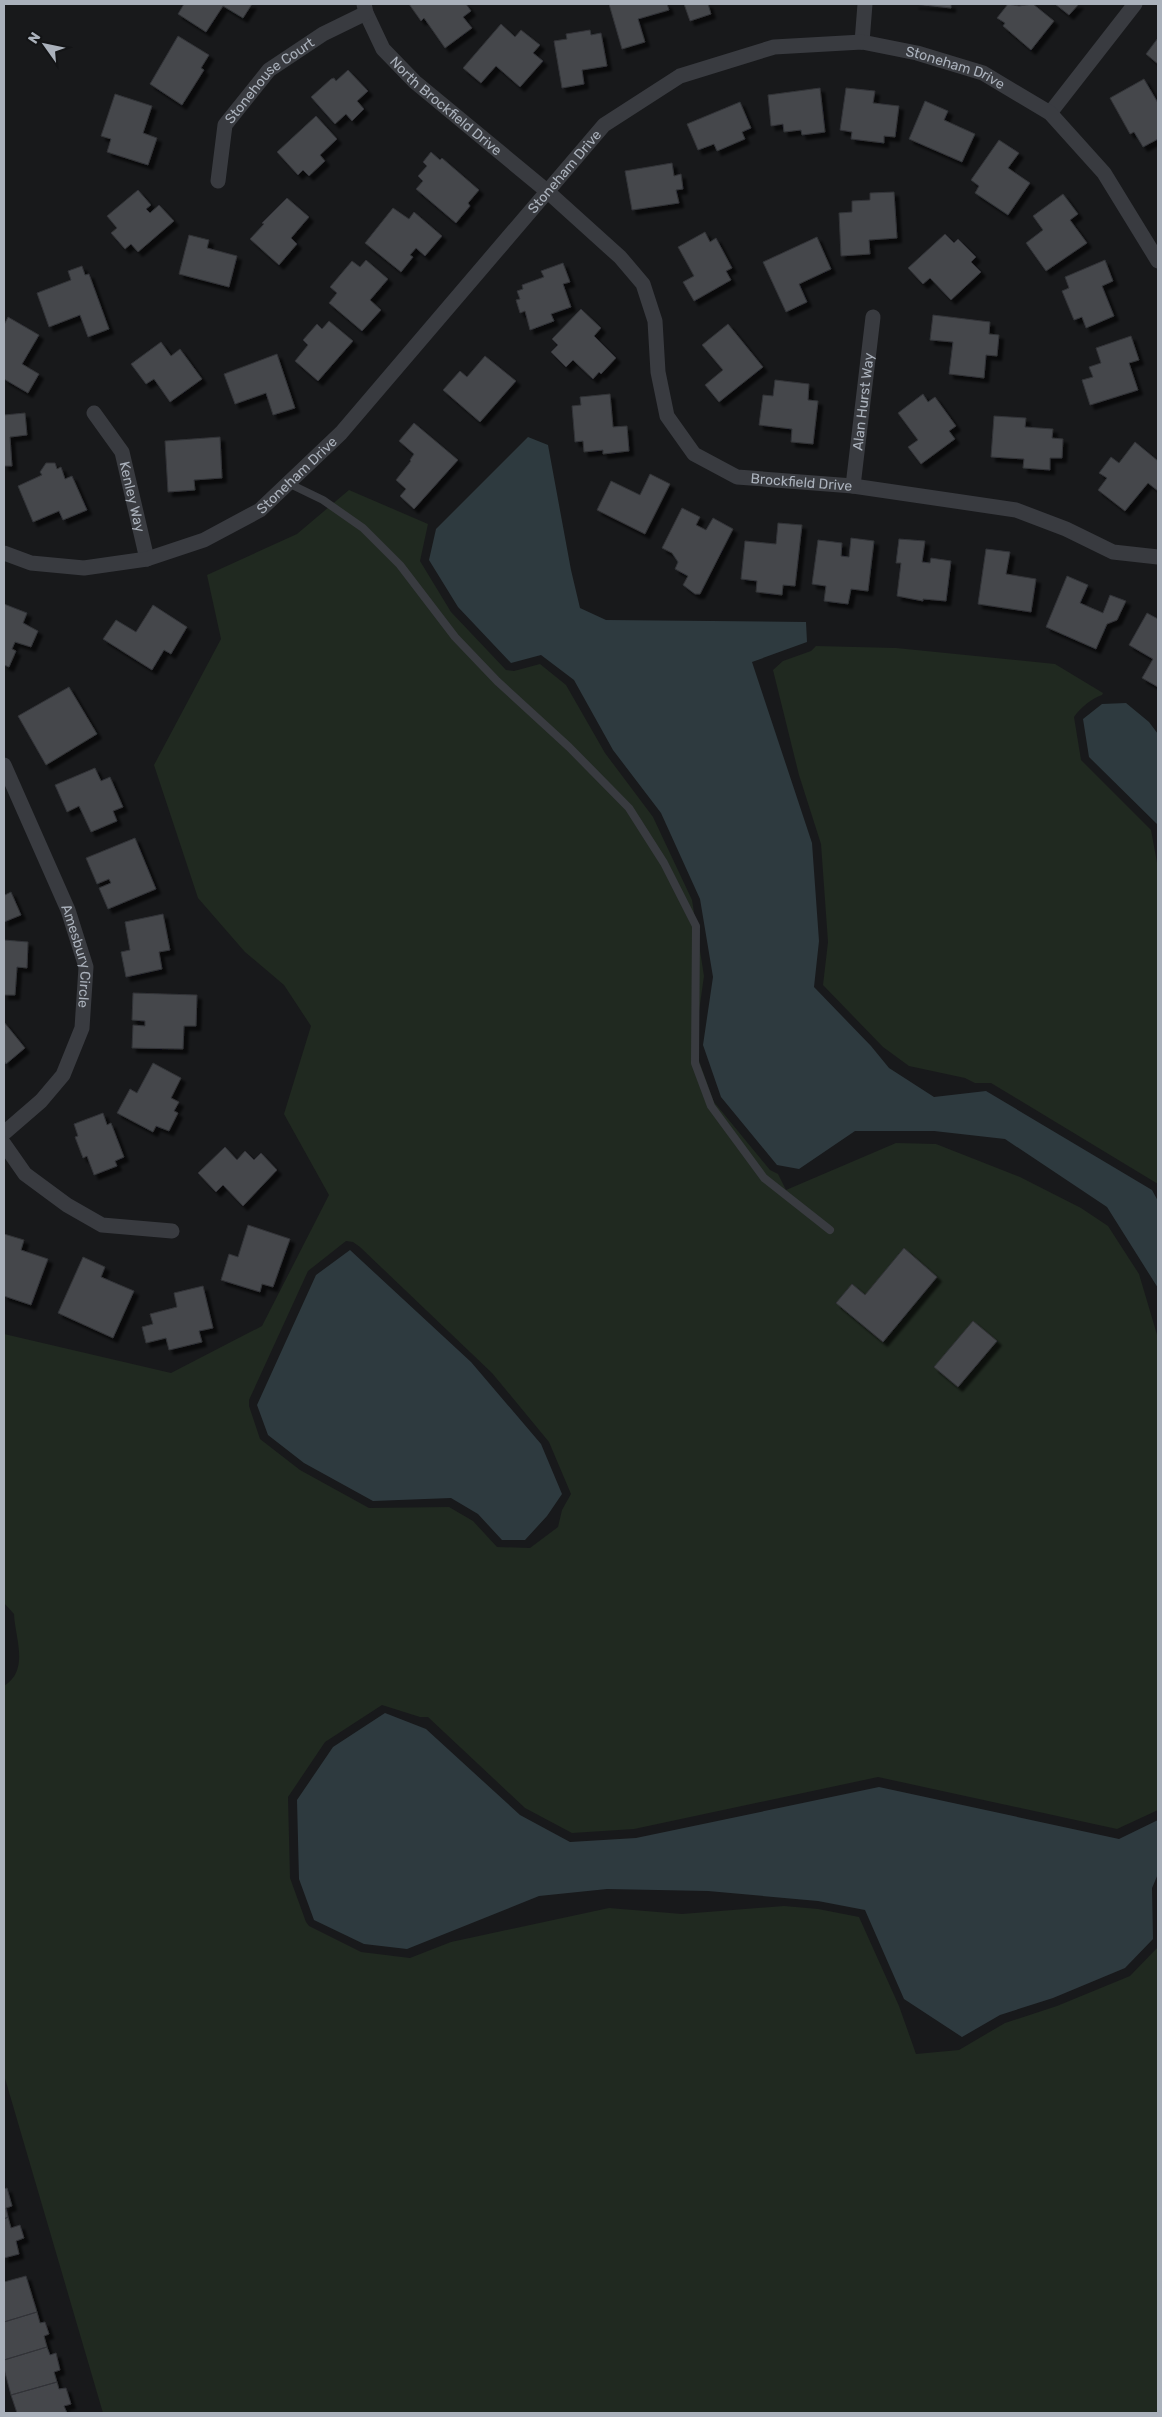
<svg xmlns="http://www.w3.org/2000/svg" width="1162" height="2417" font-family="Rubik,sans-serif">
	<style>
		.green { fill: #202920; fill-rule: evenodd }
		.water { fill: #2e3a3f }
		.building { fill: #44474b; stroke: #323337; filter: url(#shadow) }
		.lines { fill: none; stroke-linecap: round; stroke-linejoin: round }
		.lane { stroke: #393b40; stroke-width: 8 }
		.street { stroke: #393b40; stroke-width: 15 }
		.labels { text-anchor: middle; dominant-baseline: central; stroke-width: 4; stroke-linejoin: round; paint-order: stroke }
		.street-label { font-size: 14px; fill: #aab1bb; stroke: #131416 }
	</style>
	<defs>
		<filter id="shadow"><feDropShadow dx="4.5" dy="4.5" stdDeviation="1" flood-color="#0009"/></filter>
	</defs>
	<rect width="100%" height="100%" fill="#18191b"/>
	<path class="green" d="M349 490 428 524 420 561 451 612 506 670 514 671 540 664 566 685 605 753 653 817 692 900 704 976 694 1047 714 1102 770 1170 778 1174 786 1190 896 1143 936 1144 1020 1177 1081 1208 1108 1226 1139 1274 1158 1338V1810L1117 1829 878 1777 634 1829 572 1833 525 1808 428 1717H420L382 1705 325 1742 288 1797 290 1878 306 1922 309 1926 361 1952 410 1958 451 1942 609 1908 682 1914 784 1906 818 1909 859 1917 899 2006 916 2054 959 2050 1005 2023 1057 2006 1130 1976 1158 1947V2413H103L4 2075V1686C30 1670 15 1638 14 1614L4 1603V1334L171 1373 262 1326 329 1195 284 1114 311 1026 284 985 245 952 198 898 154 765 221 639 207 575 297 534ZM346 1241 353 1242 360 1247 492 1373 549 1442 571 1494 562 1510 558 1527 530 1548 497 1547 473 1521 449 1507 369 1508 300 1470 260 1439 249 1406V1400L308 1271Z
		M816 646 896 648 1055 664 1103 693 1102 695C1092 698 1080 708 1074 717L1081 760 1151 830 1158 868V1184L991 1083H975L965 1078 909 1066 883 1047 823 985 828 942 821 844 799 775 773 670 783 661 811 651Z"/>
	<path class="water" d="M528 437 548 445 571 570 580 608 606 620 806 622 807 642 752 662 812 843 819 941 814 987 871 1046 889 1068 934 1097 986 1091 1152 1190 1158 1201V1288L1107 1207 1005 1139 934 1131H855L799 1169 777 1165 721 1097 703 1045 713 977 700 899 661 813 613 750 574 680 541 655 511 663 458 607 429 560 436 529Z
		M1126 703 1149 722 1158 734V825L1089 757 1083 719 1102 704Z
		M350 1250 471 1362 541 1444 562 1494 547 1516 525 1540H502L478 1514 451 1498 373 1501 304 1463 268 1435 257 1405 316 1275Z
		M385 1713 426 1729 520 1815 570 1842 636 1838 879 1787 1119 1839 1158 1820V1874L1152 1888 1153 1939 1125 1968 1053 1998 1000 2015 962 2037 904 1999 865 1910 818 1901 708 1891 607 1889 539 1896 407 1949 364 1944 314 1920 299 1879 297 1800 333 1747Z"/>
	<path class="building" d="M184 4H252L243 18 223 6 206 32 178 14Z
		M409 4H466L471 11 463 17 472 28 445 48 424 18 421 21Z
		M609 4H667L669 10 638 19 645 42 622 49Z
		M684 4H708L711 14 690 21Z
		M914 4H951V8Z
		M1008 4 1019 6 1033 4 1054 21 1031 50 1003 26 1005 23 997 18Z
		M1055 4H1079L1069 15Z
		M501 24 515 37 521 30 540 45 533 53 543 61 520 87 496 66 481 83 463 68Z
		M590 30 591 35 601 33 607 66 582 70 584 84 562 88 554 41 567 39 566 34Z
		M178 36 209 55 201 68 204 70 182 105 150 84Z
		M1158 38V64L1146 54Z
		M348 70 368 91 357 101 364 109 352 121 346 114 335 124 311 97 331 79 334 78 336 81Z
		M1144 79 1158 103V139L1143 147 1134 132 1130 134 1110 98Z
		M820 88 825 132 802 135 801 130 784 132 783 124 771 126 768 95Z
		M846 88 875 91 873 103 899 106 895 137 884 136V143L851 139 852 132 840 130Z
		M115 94 152 106 143 133 157 138 148 165 107 152 111 139 101 136Z
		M925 101 948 111 944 120 975 134 962 162 909 139Z
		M740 102 751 128 742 132 745 139 717 151 714 144 698 150 687 124Z
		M316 116 337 139 320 155 325 161 309 176 303 170 298 175 277 152Z
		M999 140 1019 153 1008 168 1030 183 1008 215 975 193 979 186 971 180Z
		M431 152 440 160 442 158 479 190 468 203 470 206 456 223 416 189 423 181 418 176 427 166 423 162Z
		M672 163 674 176 681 174 683 189 676 190 679 203 632 210 625 171Z
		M138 190 151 205 146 209 150 213 159 205 174 221 138 252 131 244 125 249 111 233 117 228 107 216Z
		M894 192 897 238 869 240 870 254 841 256 839 213 852 212V201L870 200V193Z
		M1063 194 1078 214 1070 220 1087 243 1046 271 1026 243 1043 230 1033 216Z
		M287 198 309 217 291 238 297 244 279 265 250 239 264 224 262 223Z
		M393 208 409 219 414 212 442 236 425 256 416 248 410 255 413 257 401 272 365 243Z
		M705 232 710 242 716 238 732 268 726 271 731 280 694 301 683 282 694 276 678 247Z
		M945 234 954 243 958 239 976 257 971 262 981 272 951 300 930 278 923 284 908 268Z
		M189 235 209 240 207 248 237 256 229 287 179 274Z
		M817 237 831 269 799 284 807 302 786 312 763 262Z
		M366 260 388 279 370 300 381 310 362 331 329 303 337 293 330 287 352 261 360 267Z
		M1105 260 1113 281 1102 286 1114 316 1086 328 1082 317 1074 320 1062 291 1069 288 1065 277Z
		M563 263 570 282 563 284 571 307 551 314 554 321 530 330 525 311 520 313 516 300 520 299 517 291 523 289 522 285 544 277 541 271Z
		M82 266 85 275 89 274 109 329 88 337 80 315 49 327 37 293 71 280 68 271Z
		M581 309 601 328 594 336 616 358 601 374 599 372 593 379 573 360 566 367 551 352 558 345 552 339Z
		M933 315 990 322 989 334 999 335 997 356 986 355 984 378 949 374 953 342 930 340Z
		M8 317 39 335 22 364 39 374 28 393 4 379V325Z
		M329 321 353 341 318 381 295 361 308 345 303 340 317 324 322 329Z
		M728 324 763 367 719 402 705 385 723 370 702 345Z
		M1131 336 1139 360 1129 363 1138 390 1090 405 1082 380 1093 377 1089 367 1101 363 1096 348Z
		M161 342 171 356 180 349 202 379 170 402 154 379 146 384 131 364Z
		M277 354 295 408 273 415 266 393 235 404 224 374Z
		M485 356 516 381 480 422 443 390 460 371 467 377Z
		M775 380 809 384 808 400 818 401 813 444 791 442 792 429 759 425 763 395 773 396Z
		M610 394 613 427 627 426 629 451 603 454V450L584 452 583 441 575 442 572 406 581 405 580 397Z
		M923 394 928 402 935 397 956 426 949 431 955 439 921 464 908 447 918 440 898 413Z
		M25 413 27 435 10 437 12 466H4V415Z
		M994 416 1026 418 1025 427 1053 429 1052 438 1063 439 1062 458H1050V470L1023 468 1024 459 991 457Z
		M414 423 458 460 414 509 400 496 406 489 396 480 411 461 410 460 414 454 399 441Z
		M220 437 222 478 194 480 195 490 168 492 165 441Z
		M1135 442 1158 461V491L1148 483 1125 511 1098 490 1107 478 1099 473 1111 457 1119 463Z
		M46 463H55L57 469 61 467 65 479 72 476 87 510 63 520 59 511 33 522 18 486 42 475 40 472Z
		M650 474 670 484 645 534 597 510 611 481 640 495Z
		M682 508 700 517 696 525 706 530 713 518 733 529 700 594H695L683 585 688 576 675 569 678 562 672 553 662 548Z
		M778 523 802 525 795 586 783 585 782 595 756 592 757 581 741 579 745 541 776 544Z
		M851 538 874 541 868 591 851 589 848 604 824 601 826 586 812 584 818 540 842 543 841 556 849 557Z
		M899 539 925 541 922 562 930 563 931 558 951 561 946 601 923 599V601L897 596 901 563H896Z
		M986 549 1010 552 1006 574 1036 579 1031 612 978 604Z
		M1067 576 1088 585 1080 603 1103 613 1110 595 1126 601 1117 620 1107 624 1096 649 1046 627Z
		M4 604 27 613 23 623 38 631 31 647 15 642 12 649 16 651 9 667 4 665Z
		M153 605 187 627 171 654 164 650 152 670 103 639 116 620 136 632Z
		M1147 613 1158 619V687L1142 678 1153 659 1129 645Z
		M69 687 97 734 46 765 18 716Z
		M95 768 101 781 110 777 123 807 113 811 117 821 91 832 79 806 67 812 55 785Z
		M135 838 156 889 108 909 99 888 111 883 109 879 97 884 86 858Z
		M4 892 5 895 11 892 21 915 4 922Z
		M163 914 170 950 159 952 162 969 126 977 121 952 130 950 125 922Z
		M4 940 28 942 27 968 17 967 15 995H4Z
		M133 993 197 995 196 1026H184L183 1049 132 1048 133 1025 145 1026V1021L132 1020Z
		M4 1022 25 1048 6 1064 4 1061Z
		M153 1063 181 1078 171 1098 179 1102 174 1111 178 1113 169 1131 156 1126 153 1132 117 1113 130 1089 137 1093Z
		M103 1113 107 1125 111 1123 124 1157 115 1161 117 1166 94 1175 87 1156 83 1158 75 1137 78 1136 74 1124Z
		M225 1147 237 1160 245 1151 254 1160 261 1153 277 1170 243 1206 223 1185 216 1192 198 1173Z
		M248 1225 290 1239 273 1287 262 1284 260 1292 221 1280 229 1254 238 1257Z
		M4 1234 24 1240 21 1250 48 1259 31 1305 4 1296Z
		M904 1248 937 1277 883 1342 836 1303 852 1284 865 1295Z
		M83 1257 105 1267 101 1277 134 1291 113 1338 58 1313Z
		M203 1286 213 1328 199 1331 202 1342 169 1350 166 1338 146 1343 142 1327 153 1324 150 1314 177 1307 174 1293Z
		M973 1321 997 1341 958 1387 934 1367Z
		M7 2188 12 2206 6 2208 8 2217 4 2219V2189Z
		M8 2217 11 2228 20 2225 24 2238 16 2241 19 2254 4 2258V2219Z
		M26 2276 37 2312 4 2322V2282Z
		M37 2312 40 2323 45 2322 49 2334 44 2336 47 2347 4 2360V2322Z
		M47 2347 50 2355 56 2353 60 2370 54 2372 57 2382 11 2395 4 2369V2360Z
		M57 2382 59 2389 66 2388 71 2404 64 2406 67 2413H17L11 2395Z"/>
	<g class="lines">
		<path class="lane" d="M290 484 323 500 363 528 400 565 455 637 497 681 569 747 629 808 664 863 696 926 695 1063 711 1106 764 1178 830 1230"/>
		<g class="street">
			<path id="s1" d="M364 4 366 13 383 49 415 82 548 192 620 257 643 284 655 321 658 372 667 416 694 454 737 477 853 486 1016 510 1066 529 1113 552 1158 557"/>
			<path d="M862 42 865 4"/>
			<path d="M1050 113 1135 4"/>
			<path id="s2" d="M218 181 225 125 269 70 323 34 366 13"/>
			<path id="s3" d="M94 413 122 452 147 559"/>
			<path id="s4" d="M853 486 873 317"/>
			<path id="s5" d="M4 553 31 563 84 568 147 559 204 540 260 510 341 433 604 125 680 76 774 47 862 42 917 53 983 73 1050 113 1104 173 1158 261"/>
			<path id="s6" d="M4 765 68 910 86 967 82 1028 63 1075 41 1101 4 1133"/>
			<path d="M4 1144 25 1174 67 1205 102 1225 172 1231"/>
		</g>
	</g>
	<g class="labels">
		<g class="street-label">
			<text stroke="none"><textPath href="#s5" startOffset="1160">Stoneham Drive</textPath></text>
			<text stroke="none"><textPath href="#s2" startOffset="120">Stonehouse Court</textPath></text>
			<text stroke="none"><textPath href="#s1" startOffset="134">North Brockfield Drive</textPath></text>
			<text stroke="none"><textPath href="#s5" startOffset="725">Stoneham Drive</textPath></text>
			<text stroke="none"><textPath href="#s4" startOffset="85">Alan Hurst Way</textPath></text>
			<text stroke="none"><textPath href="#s5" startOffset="320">Stoneham Drive</textPath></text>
			<text stroke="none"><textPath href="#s1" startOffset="695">Brockfield Drive</textPath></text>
			<text stroke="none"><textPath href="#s3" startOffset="94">Kenley Way</textPath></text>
			<text stroke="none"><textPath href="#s6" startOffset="206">Amesbury Circle</textPath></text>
		</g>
	</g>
	<rect width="1162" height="2417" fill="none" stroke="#aab1bb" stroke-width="10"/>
	<g transform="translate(45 45) rotate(303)" stroke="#131416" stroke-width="4" paint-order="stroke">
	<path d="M0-4L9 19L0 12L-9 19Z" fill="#aab1bb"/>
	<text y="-8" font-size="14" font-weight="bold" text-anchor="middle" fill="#aab1bb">N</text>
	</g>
</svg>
